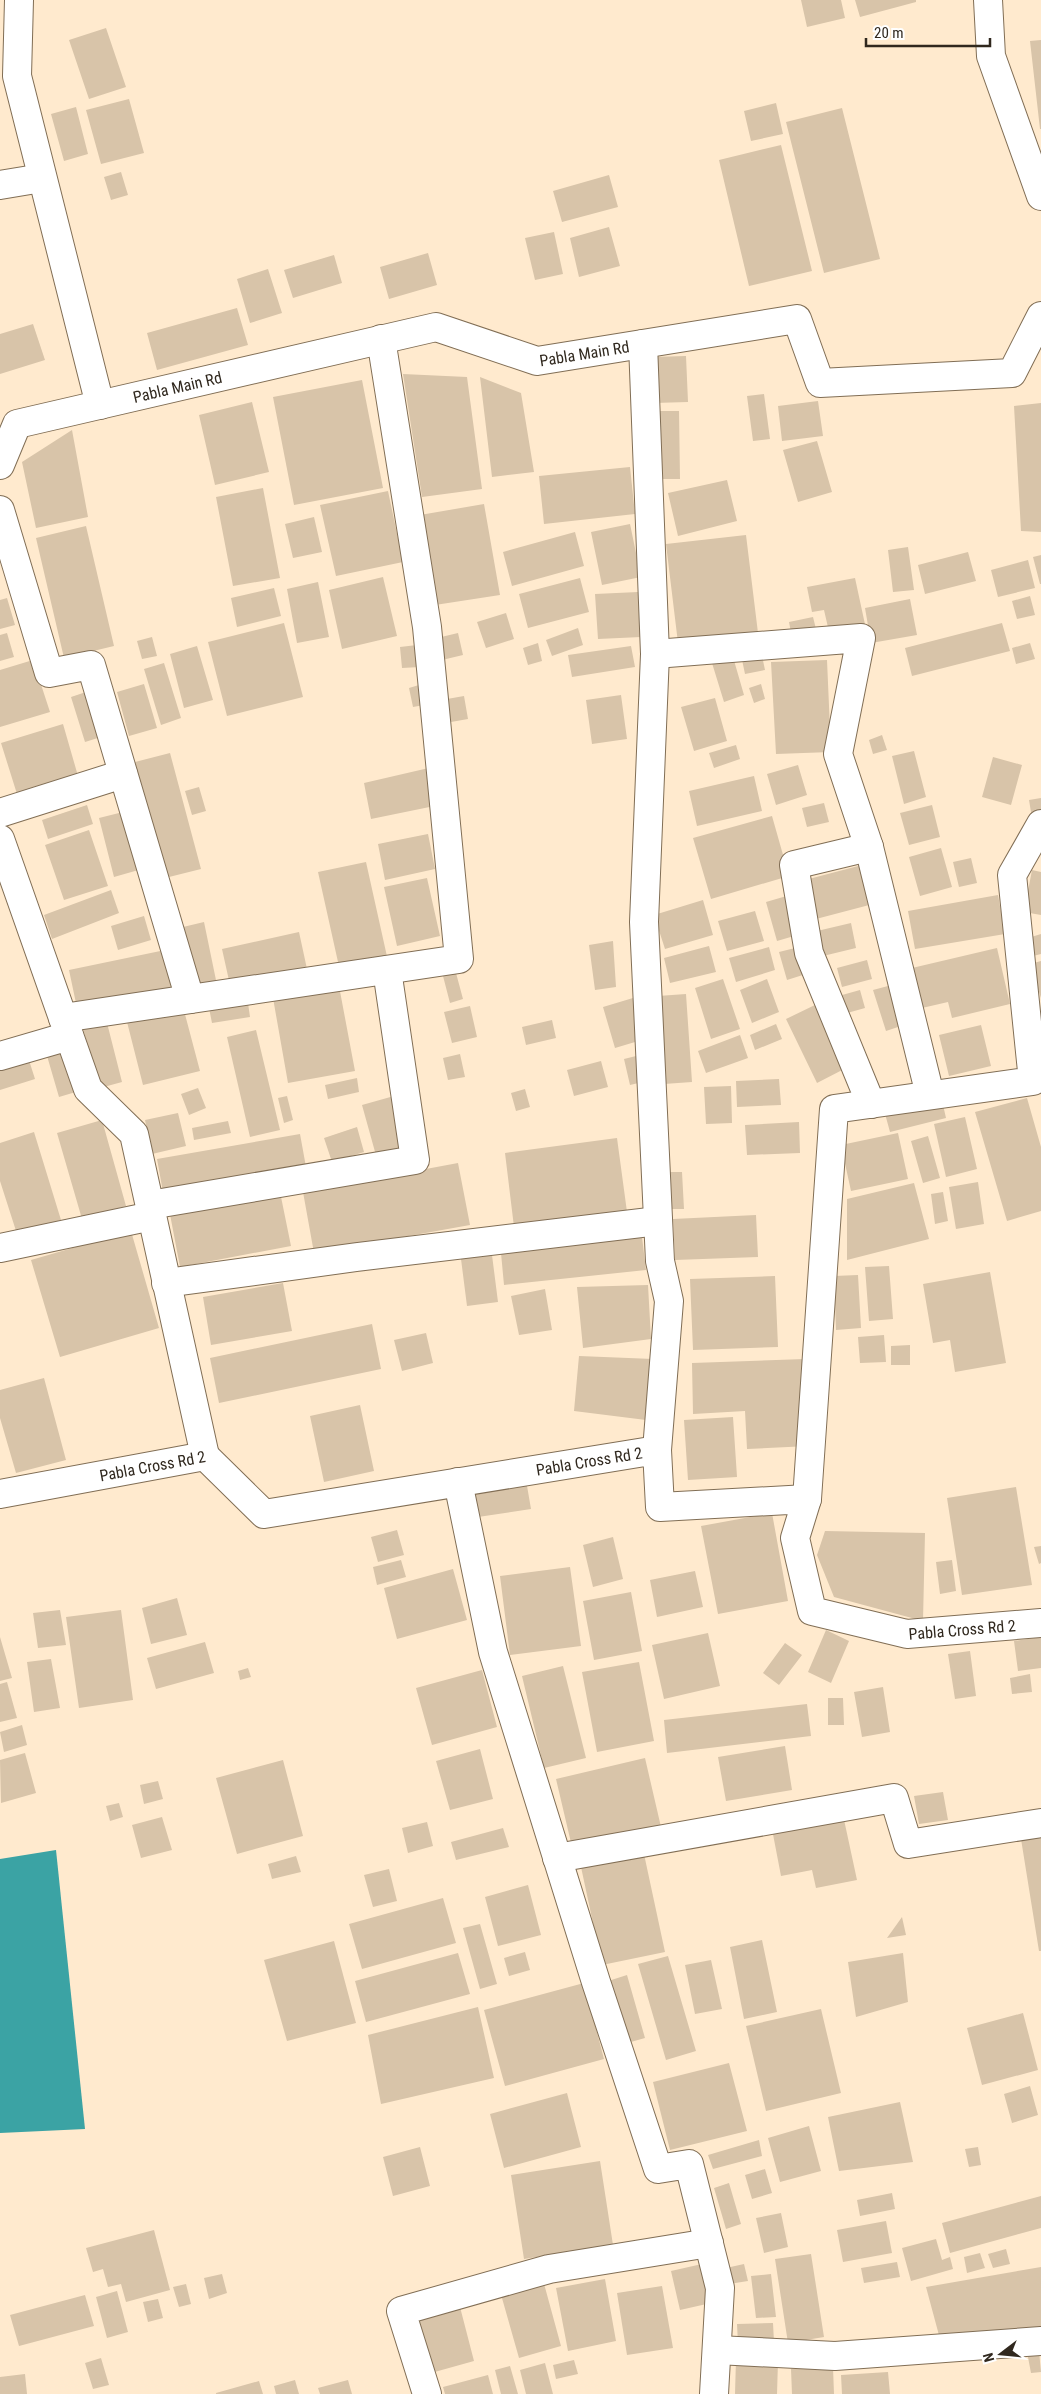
<svg xmlns="http://www.w3.org/2000/svg" width="1041" height="2394" font-family="'Roboto Condensed',sans-serif">
	<style>
		.water { fill: #3ba3a4 }
		.building { fill: #d8c4a9 }
		.lines { fill: none; stroke-linecap: round; stroke-linejoin: round }
		.minor-casing { stroke: #816e55; stroke-width: 30 }
		.minor { stroke: #fff; stroke-width: 28 }
		.labels { text-anchor: middle; dominant-baseline: central; stroke-width: 4.5; stroke-linejoin: round; paint-order: stroke }
		.street-label { font-size: 16px; fill: #30281e; stroke: #fff }
	</style>
	<rect width="100%" height="100%" fill="#ffeace"/>
	<path class="water" d="M56 1850 85 2129 0 2133V1859Z"/>
	<path class="building" d="M801 0H841L845 18 807 27Z
		M855 0H916V2L860 17Z
		M106 28 126 87 89 99 69 40Z
		M1041 40V129H1040L1030 41Z
		M129 99 144 153 101 164 86 110Z
		M776 103 783 134 751 141 744 111Z
		M76 107 88 154 64 161 51 114Z
		M842 108 880 259 824 273 786 122Z
		M781 145 812 271 749 286 719 160Z
		M121 172 128 195 111 200 104 177Z
		M609 175 618 207 562 222 553 191Z
		M609 227 620 266 579 277 570 238Z
		M554 232 563 274 535 280 525 238Z
		M428 253 437 285 389 299 380 267Z
		M334 255 342 283 293 298 284 270Z
		M268 269 282 313 250 323 237 279Z
		M237 308 248 345 157 370 147 333Z
		M33 324 45 360 0 374V334Z
		M686 356 688 402 654 403 652 357Z
		M403 374 467 377 482 489 422 497Z
		M480 377 521 393 534 472 492 477Z
		M362 380 383 488 294 505 273 397Z
		M764 394 770 439 753 441 747 396Z
		M818 401 823 436 782 441 778 406Z
		M252 402 269 472 215 485 199 415Z
		M1041 403V532L1021 531 1014 406Z
		M658 411H679L680 479H658Z
		M72 430 88 517 36 528 22 462Z
		M817 441 832 492 798 502 783 450Z
		M630 467 635 514 544 524 539 476Z
		M727 480 737 521 678 536 668 493Z
		M263 488 280 578 233 586 216 497Z
		M388 491 403 562 336 576 320 505Z
		M484 504 500 595 435 605 420 515Z
		M314 517 322 552 293 558 285 524Z
		M630 524 641 577 602 585 591 532Z
		M86 526 114 646 64 658 36 538Z
		M575 532 584 566 512 586 503 552Z
		M746 535 758 633 678 643 666 544Z
		M908 547 914 590 893 592 888 550Z
		M968 552 976 581 925 594 918 565Z
		M1041 555V584H1040L1033 557Z
		M1028 560 1035 588 998 597 991 570Z
		M383 577 397 636 342 649 329 590Z
		M580 578 589 612 528 628 519 594Z
		M855 578 866 629 830 636 824 610 812 612 807 587Z
		M318 582 329 637 297 643 287 589Z
		M274 588 281 616 237 627 231 598Z
		M638 592 641 637 598 639 595 594Z
		M1030 596 1035 615 1017 619 1012 601Z
		M7 598 15 625 0 629V600Z
		M910 599 917 635 871 643 865 608Z
		M506 613 514 639 486 648 477 622Z
		M813 617 817 633 792 638 789 622Z
		M284 623 303 697 227 716 208 642Z
		M1002 623 1010 651 912 676 905 648Z
		M578 628 583 645 552 656 546 640Z
		M7 633 14 657 0 661V635Z
		M458 633 463 655 442 660 437 638Z
		M152 637 157 656 142 659 137 641Z
		M538 643 542 661 528 665 523 648Z
		M1030 643 1035 659 1016 664 1012 648Z
		M417 645 420 667 402 668 400 647Z
		M197 646 213 700 184 708 170 654Z
		M631 646 635 667 572 677 568 655Z
		M761 651 765 670 745 674 741 655Z
		M733 657 744 695 724 702 712 663Z
		M33 660 50 712 0 727V670Z
		M827 660 831 752 776 754 771 662Z
		M164 663 181 718 161 725 144 669Z
		M144 684 157 728 129 736 117 692Z
		M761 684 765 699 754 703 749 688Z
		M419 685 424 705 413 707 409 688Z
		M86 692 101 737 85 742 71 697Z
		M621 695 627 739 592 744 586 700Z
		M464 696 468 719 451 722 447 699Z
		M715 698 727 741 694 751 681 707Z
		M63 724 78 776 17 794 1 743Z
		M882 735 887 750 873 754 869 740Z
		M736 745 740 759 714 768 709 753Z
		M914 751 926 797 904 804 892 756Z
		M170 753 201 869 165 878 135 762Z
		M993 757 1022 765 1011 805 982 797Z
		M446 764 454 802 371 819 364 783Z
		M798 765 807 795 776 805 767 774Z
		M754 776 762 811 697 826 689 791Z
		M199 787 206 811 192 815 185 791Z
		M1041 798V810L1031 812 1029 800Z
		M824 803 829 822 807 827 802 808Z
		M87 805 93 824 48 839 42 820Z
		M932 805 940 837 909 845 900 813Z
		M127 811 142 869 114 877 99 818Z
		M772 816 789 876 711 899 693 838Z
		M89 830 108 886 64 900 45 845Z
		M428 834 435 869 385 880 378 844Z
		M941 848 952 887 920 896 909 857Z
		M971 858 977 883 959 887 953 862Z
		M366 862 388 961 340 971 318 872Z
		M862 865 873 904 816 919 805 880Z
		M1032 870 1041 872V915L1024 912Z
		M427 878 440 936 397 946 384 887Z
		M111 890 119 913 52 939 44 915Z
		M790 895 801 934 777 941 766 902Z
		M998 895 1005 934 915 949 908 911Z
		M703 900 713 935 665 949 654 915Z
		M755 911 764 941 727 951 718 921Z
		M144 916 151 940 118 950 111 926Z
		M204 922 217 985 196 989 183 927Z
		M851 923 856 948 823 956 817 931Z
		M299 932 307 969 230 985 222 949Z
		M1041 934V954L1033 956 1028 938Z
		M613 941 616 987 595 990 589 945Z
		M709 946 716 972 670 983 664 958Z
		M769 947 775 970 736 982 729 958Z
		M799 947 806 974 787 980 779 952Z
		M997 948 1010 1004 952 1018 948 1002 922 1008 912 968Z
		M170 949 178 987 77 1008 69 970Z
		M867 960 872 979 842 987 837 968Z
		M1041 961V998L1030 964Z
		M456 973 463 999 450 1003 443 976Z
		M723 979 740 1029 711 1039 695 988Z
		M767 979 779 1012 752 1023 740 990Z
		M339 986 355 1071 288 1083 273 998Z
		M888 986 901 1026 886 1031 873 990Z
		M860 990 865 1008 840 1015 835 997Z
		M686 994 692 1082 664 1084 658 996Z
		M247 996 250 1017 212 1023 208 1003Z
		M633 998 645 1039 615 1048 603 1007Z
		M182 1003 200 1071 143 1085 126 1018Z
		M817 1004 848 1067 817 1083 786 1019Z
		M470 1006 477 1037 452 1043 444 1012Z
		M105 1015 122 1082 100 1088 81 1022Z
		M552 1020 556 1038 526 1045 522 1027Z
		M776 1024 782 1039 755 1050 750 1035Z
		M981 1025 991 1066 949 1076 939 1035Z
		M256 1030 280 1130 250 1137 227 1037Z
		M740 1035 748 1058 706 1073 698 1051Z
		M65 1042 79 1091 59 1097 45 1049Z
		M27 1054 35 1079 0 1090V1063Z
		M460 1054 465 1077 448 1080 443 1058Z
		M640 1055 647 1081 630 1085 624 1059Z
		M601 1061 608 1087 574 1096 567 1070Z
		M357 1078 359 1092 328 1099 325 1085Z
		M779 1079 781 1105 737 1107 736 1081Z
		M731 1086 732 1123 706 1124 704 1087Z
		M198 1088 206 1108 189 1115 181 1094Z
		M525 1089 530 1107 516 1111 511 1093Z
		M287 1096 293 1120 284 1123 278 1098Z
		M394 1096 409 1151 377 1159 362 1105Z
		M941 1096 946 1118 890 1132 884 1110Z
		M1027 1098 1041 1147V1211L1007 1221 975 1112Z
		M178 1113 186 1146 152 1154 145 1120Z
		M965 1117 977 1169 946 1177 934 1124Z
		M102 1120 126 1206 82 1219 57 1133Z
		M228 1121 231 1133 194 1140 192 1128Z
		M799 1122 800 1153 747 1155 745 1125Z
		M357 1127 364 1152 332 1162 324 1138Z
		M34 1132 61 1220 17 1234 0 1181V1143Z
		M898 1133 908 1179 851 1191 841 1145Z
		M300 1134 306 1167 163 1192 157 1159Z
		M928 1136 940 1178 923 1183 911 1141Z
		M617 1138 627 1212 514 1227 505 1153Z
		M458 1163 470 1225 314 1253 303 1192Z
		M666 1172H682L684 1209H668Z
		M978 1182 984 1224 956 1229 949 1187Z
		M914 1183 929 1239 847 1260V1199Z
		M279 1187 291 1246 180 1267 169 1209Z
		M943 1192 948 1221 935 1224 931 1194Z
		M756 1215 758 1257 675 1260 673 1219Z
		M131 1231 159 1328 60 1357 31 1260Z
		M642 1237 646 1270 504 1285 501 1253Z
		M492 1255 498 1302 467 1306 461 1259Z
		M889 1266 893 1319 869 1321 865 1267Z
		M990 1272 1006 1363 955 1372 950 1340 933 1343 923 1284Z
		M858 1275 861 1328 836 1330 834 1276Z
		M775 1276 778 1347 693 1350 690 1279Z
		M283 1283 292 1331 211 1345 203 1297Z
		M648 1285 651 1339 583 1348 577 1287Z
		M545 1289 552 1330 519 1335 511 1296Z
		M372 1324 381 1369 219 1403 210 1358Z
		M426 1333 433 1363 402 1371 394 1340Z
		M884 1335 886 1362 860 1363 858 1337Z
		M910 1345V1365H891V1346Z
		M579 1356 653 1359 646 1420 574 1411Z
		M805 1359 809 1446 747 1449 745 1411 693 1414 692 1363Z
		M44 1378 66 1460 16 1473 0 1418V1390Z
		M360 1405 374 1471 324 1482 310 1416Z
		M733 1417 737 1477 688 1480 684 1420Z
		M526 1480 531 1509 478 1517 474 1488Z
		M1016 1487 1032 1585 962 1595 947 1498Z
		M772 1513 788 1601 718 1614 701 1526Z
		M397 1530 404 1555 378 1562 371 1537Z
		M825 1531 925 1533 923 1621 834 1597 817 1555Z
		M613 1537 623 1579 593 1587 583 1545Z
		M1041 1546V1563L1039 1564 1034 1547Z
		M401 1560 406 1577 377 1585 373 1567Z
		M952 1560 956 1591 940 1594 936 1562Z
		M570 1567 581 1646 510 1655 500 1576Z
		M453 1569 467 1620 397 1639 384 1588Z
		M695 1571 703 1607 657 1617 650 1580Z
		M631 1592 642 1651 594 1660 583 1601Z
		M177 1598 187 1635 151 1644 142 1608Z
		M60 1610 66 1645 38 1648 33 1613Z
		M121 1610 133 1700 79 1708 66 1617Z
		M826 1630 849 1641 831 1683 808 1672Z
		M708 1633 720 1686 664 1699 652 1645Z
		M0 1637 12 1678 0 1681Z
		M1041 1637V1668L1018 1671 1014 1641Z
		M205 1642 214 1673 156 1689 147 1658Z
		M785 1643 802 1655 779 1685 763 1673Z
		M970 1651 976 1696 955 1699 948 1654Z
		M51 1659 60 1708 34 1712 27 1662Z
		M639 1662 654 1741 597 1752 582 1672Z
		M563 1666 586 1758 544 1768 522 1676Z
		M248 1668 251 1677 240 1680 238 1671Z
		M482 1670 497 1727 432 1745 416 1688Z
		M1030 1674 1032 1692 1012 1694 1010 1678Z
		M7 1682 17 1718 0 1722V1684Z
		M883 1687 890 1732 862 1737 854 1692Z
		M828 1698H843L844 1725H828Z
		M807 1704 811 1736 667 1753 664 1720Z
		M22 1725 27 1745 4 1752 0 1732Z
		M785 1746 792 1790 726 1801 718 1757Z
		M480 1749 493 1799 450 1810 436 1761Z
		M25 1753 36 1793 1 1803 0 1760Z
		M645 1758 661 1827 572 1847 556 1779Z
		M283 1760 303 1836 237 1854 216 1778Z
		M158 1781 163 1799 144 1804 140 1785Z
		M943 1792 948 1820 919 1824 914 1796Z
		M119 1803 123 1817 110 1821 106 1806Z
		M843 1815 857 1880 816 1888 812 1870 781 1876 772 1829Z
		M162 1817 172 1850 141 1858 132 1825Z
		M427 1822 433 1846 408 1853 402 1828Z
		M503 1828 509 1847 456 1860 451 1842Z
		M1041 1836V1951H1039L1021 1839Z
		M644 1854 665 1952 602 1965 581 1867Z
		M296 1856 301 1872 272 1879 268 1864Z
		M389 1869 397 1901 373 1907 364 1875Z
		M528 1885 541 1935 498 1946 485 1897Z
		M443 1898 456 1943 362 1969 349 1924Z
		M902 1917 906 1935 887 1938Z
		M480 1924 497 1984 480 1989 463 1928Z
		M762 1940 777 2012 744 2019 730 1947Z
		M334 1941 356 2023 287 2041 264 1960Z
		M525 1952 530 1970 509 1976 504 1958Z
		M458 1953 470 1994 366 2022 355 1981Z
		M903 1953 908 2002 856 2017 848 1962Z
		M668 1956 696 2051 666 2060 638 1964Z
		M711 1960 722 2009 695 2014 685 1965Z
		M627 1975 645 2038 620 2045 602 1983Z
		M584 1983 604 2059 505 2086 484 2010Z
		M478 2007 494 2078 381 2104 368 2035Z
		M821 2009 841 2093 766 2111 746 2026Z
		M1023 2013 1038 2070 982 2085 967 2028Z
		M729 2063 747 2131 670 2150 653 2082Z
		M1030 2086 1038 2115 1012 2123 1004 2094Z
		M567 2093 581 2147 504 2168 490 2114Z
		M900 2102 913 2162 839 2171 828 2117Z
		M809 2126 821 2171 780 2182 768 2138Z
		M759 2140 762 2156 713 2169 708 2155Z
		M420 2147 430 2186 393 2196 383 2157Z
		M978 2147 981 2165 969 2167 965 2149Z
		M600 2161 613 2245 524 2259 511 2175Z
		M765 2169 772 2193 752 2199 745 2175Z
		M729 2183 741 2224 726 2229 714 2188Z
		M892 2193 895 2209 860 2216 857 2200Z
		M1041 2196V2228L950 2253 942 2223Z
		M781 2213 788 2247 764 2253 756 2218Z
		M886 2221 892 2253 843 2262 837 2230Z
		M154 2230 170 2290 126 2302 121 2284 108 2287 103 2269 93 2272 86 2248Z
		M936 2239 942 2260 950 2257 953 2269 911 2281 902 2248Z
		M1006 2249 1010 2264 993 2268 988 2254Z
		M980 2253 985 2268 967 2273 964 2257Z
		M811 2254 824 2337 788 2343 775 2259Z
		M897 2262 900 2277 864 2283 861 2268Z
		M702 2264 711 2303 680 2310 671 2271Z
		M744 2264 748 2281 729 2284 726 2268Z
		M1041 2267V2329L940 2339 926 2287Z
		M222 2274 227 2293 209 2299 204 2278Z
		M771 2274 776 2317 756 2318 751 2276Z
		M605 2279 616 2341 568 2351 556 2288Z
		M543 2280 561 2346 519 2358 500 2291Z
		M186 2284 191 2304 179 2307 173 2287Z
		M662 2286 673 2348 627 2355 617 2293Z
		M117 2291 128 2332 107 2338 96 2297Z
		M85 2295 94 2326 19 2346 10 2315Z
		M158 2299 163 2318 148 2322 143 2302Z
		M460 2307 474 2361 431 2373 416 2319Z
		M773 2323 774 2342 738 2344 737 2324Z
		M1039 2351 1041 2372 1031 2373 1027 2352Z
		M101 2358 109 2385 93 2389 85 2363Z
		M736 2359 778 2361 777 2394H735Z
		M574 2360 578 2374 556 2379 553 2365Z
		M545 2363 553 2394H526L520 2370Z
		M510 2366 518 2394H501L495 2370Z
		M833 2367 834 2394H792L791 2369Z
		M888 2372 890 2394H842L841 2375Z
		M25 2374 27 2394H0V2377Z
		M488 2375 493 2394H445L443 2387Z
		M295 2380 299 2394H276L274 2386Z
		M348 2380 352 2394H320L318 2388Z
		M259 2381 263 2394H216V2393Z"/>
	<g class="lines">
		<g class="minor-casing">
			<g id="minor">
				<path d="M19 0 17 76 100 405"/>
				<path d="M988 0 991 56 1041 196"/>
				<path d="M0 185 42 178"/>
				<path d="M643 344 655 654 644 922 660 1261 669 1301 657 1450"/>
				<path id="s1" d="M0 465 17 424 436 327 537 361 797 319 820 383 1012 373 1041 316"/>
				<path d="M0 510 49 673 91 665 190 999"/>
				<path d="M655 654 861 638 838 754 869 847 930 1095"/>
				<path d="M0 813 123 774"/>
				<path d="M0 839 88 1089 134 1134 205 1456"/>
				<path d="M869 847 794 865 809 953 871 1104"/>
				<path d="M63 1018 459 959 427 627 381 339"/>
				<path d="M0 1056 69 1036"/>
				<path d="M150 1205 415 1160 387 970"/>
				<path d="M0 1248 152 1216"/>
				<path d="M166 1283 357 1257 658 1221"/>
				<path id="s2" d="M205 1456 264 1514 657 1450 660 1507 807 1499 795 1538 812 1611 907 1634 1041 1623"/>
				<path d="M458 1482 493 1652 596 1982 658 2169 689 2164 720 2288 714 2394"/>
				<path id="s3" d="M0 1494 205 1456"/>
				<path d="M807 1499 834 1109 1033 1081 1012 875 1041 824"/>
				<path d="M557 1858 894 1798 908 1844 1041 1823"/>
				<path d="M717 2350 835 2356 1041 2341"/>
				<path d="M427 2394 401 2311 549 2269 709 2243"/>
			</g>
		</g>
		<use href="#minor" class="minor"/>
	</g>
	<g class="labels">
		<g class="street-label">
			<text stroke="none"><textPath href="#s1" startOffset="629">Pabla Main Rd</textPath></text>
			<text stroke="none"><textPath href="#s1" startOffset="209">Pabla Main Rd</textPath></text>
			<text stroke="none"><textPath href="#s2" startOffset="412">Pabla Cross Rd 2</textPath></text>
			<text stroke="none"><textPath href="#s3" startOffset="155">Pabla Cross Rd 2</textPath></text>
			<text stroke="none"><textPath href="#s2" startOffset="954">Pabla Cross Rd 2</textPath></text>
		</g>
	</g>
	<g transform="translate(1001 2354) rotate(254)" stroke="#ffffff" stroke-width="4" paint-order="stroke">
	<path d="M0-4L9 19L0 12L-9 19Z" fill="#30281e"/>
	<text y="-8" font-size="14" font-weight="bold" text-anchor="middle" fill="#30281e">N</text>
	</g>
	<path d="M866 38v8h124v-8" fill="none" stroke="#30281e" stroke-width="2.5"/>
	<text x="874" y="38" font-size="15" fill="#30281e" stroke="#ffffff" stroke-width="4" paint-order="stroke">20 m</text>
</svg>
